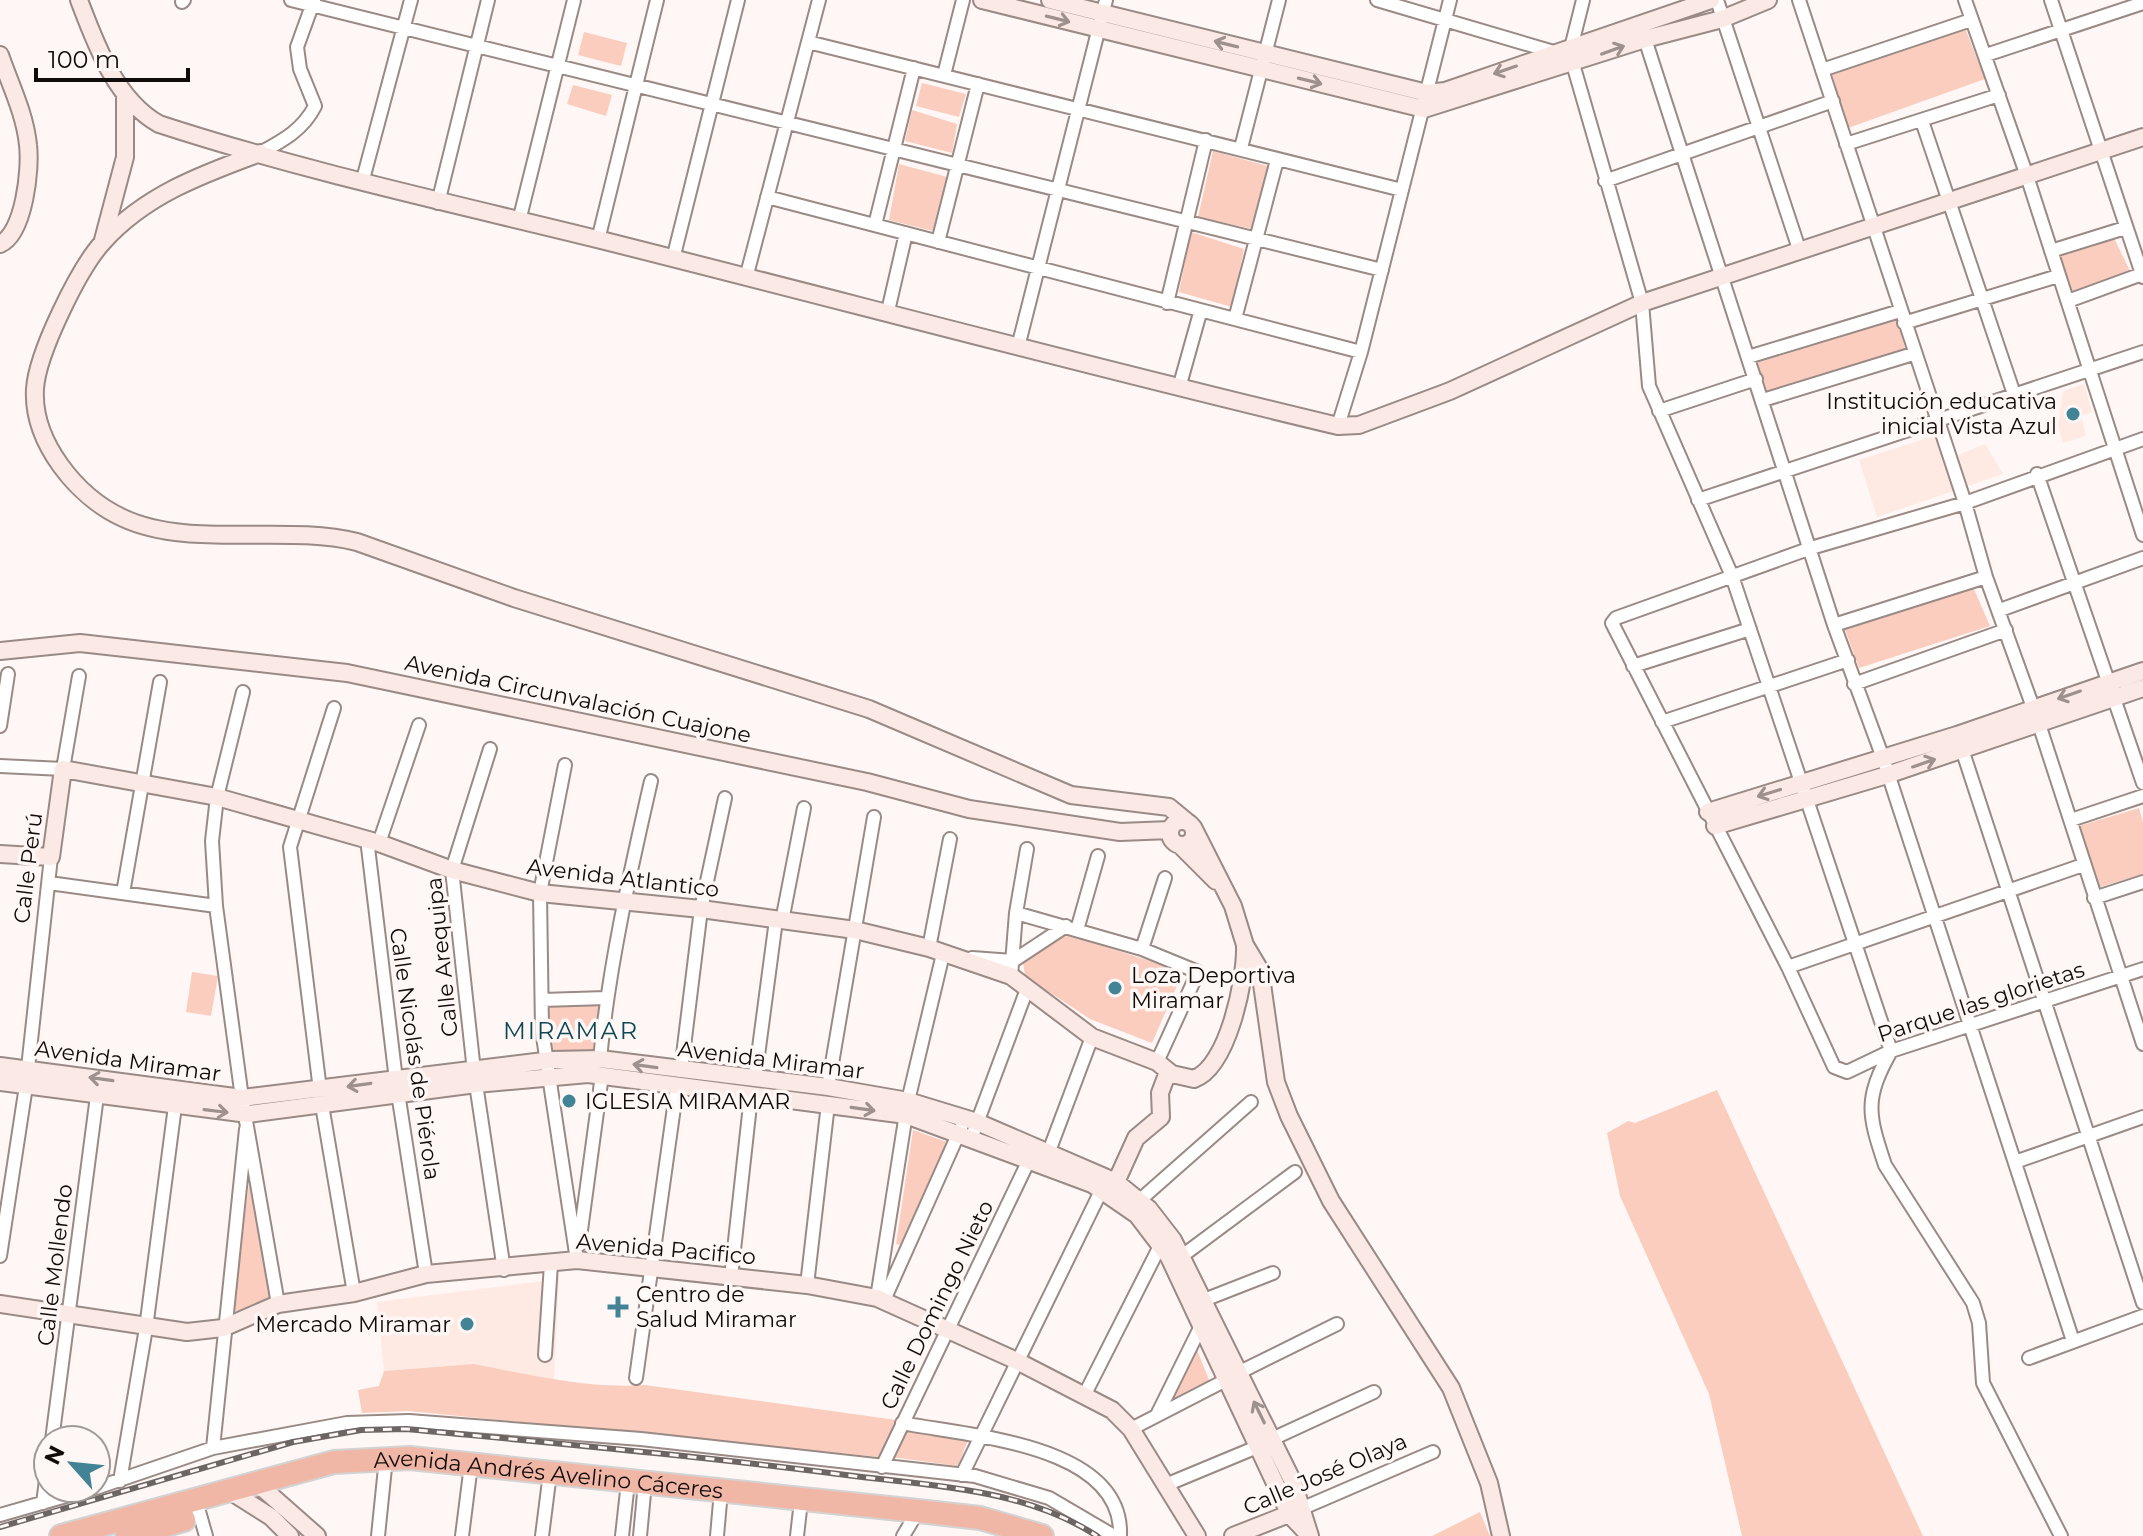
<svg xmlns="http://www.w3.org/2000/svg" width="2143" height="1536" font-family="Montserrat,sans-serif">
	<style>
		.built { fill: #fee9e3 }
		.green { fill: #facdbf }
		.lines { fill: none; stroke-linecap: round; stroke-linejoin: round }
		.street-casing { stroke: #998a85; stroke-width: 16 }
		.secondary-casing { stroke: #998a85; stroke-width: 20 }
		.highway-casing { stroke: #d4d3d3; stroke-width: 26 }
		.street { stroke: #fff; stroke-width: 12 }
		.secondary { stroke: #fae9e4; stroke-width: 16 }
		.highway { stroke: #f0b7a6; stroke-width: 22 }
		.rail-casing { stroke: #6c6564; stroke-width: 6 }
		.rail { stroke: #fef7f5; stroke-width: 3; stroke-dasharray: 9; stroke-linecap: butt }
		.oneway { stroke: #9d908d }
		.poi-dot { fill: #428495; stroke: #fef7f5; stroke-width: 3 }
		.labels { text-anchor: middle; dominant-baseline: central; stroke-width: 7; stroke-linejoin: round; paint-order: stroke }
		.poi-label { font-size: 22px; fill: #110b0a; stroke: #fef7f5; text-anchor: start }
		.street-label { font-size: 22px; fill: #110b0a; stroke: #fef7f5 }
		.neighbourhood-label { font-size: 24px; letter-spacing: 2px; fill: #0d4754; stroke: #fef7f5 }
	</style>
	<rect width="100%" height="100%" fill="#fef7f5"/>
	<path class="built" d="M2084 384 2092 412 2081 416 2086 436 2063 443 2058 426 2063 391Z
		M1949 431 1958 455 1985 444 2003 474 1877 517 1859 460Z
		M559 1279 554 1380 474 1364 384 1371 377 1302Z"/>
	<path class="green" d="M1965 28 1985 79 1848 128 1832 74Z
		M584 32 627 43 621 66 578 55Z
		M922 83 966 94 959 117 916 106Z
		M573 85 612 95 606 116 567 104Z
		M912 110 957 124 952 153 905 141Z
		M1213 151 1271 167 1257 230 1198 217Z
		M899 164 947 177 933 231 889 220Z
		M1191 232 1244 249 1232 307 1179 292Z
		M2112 234 2131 273 2072 298 2058 252Z
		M1897 318 1906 352 1765 392 1757 363Z
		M1974 589 1990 626 1859 668 1844 627Z
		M2139 808 2143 822V874L2097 888 2079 826Z
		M1070 935 1183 972 1152 1043 1090 1019 1025 976 1023 962 1058 938Z
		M192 972 218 976 211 1016 186 1012Z
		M546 1003H601L591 1066 554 1068 543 1007Z
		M1717 1090 1923 1536H1742L1709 1394 1620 1196 1607 1133 1628 1121 1635 1123Z
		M913 1130 947 1142 900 1245 896 1244Z
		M249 1184H252L273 1290 269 1298 238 1312 232 1309Z
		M1196 1347 1209 1380 1172 1399 1169 1397Z
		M474 1364C531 1375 587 1389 645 1385L896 1420 879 1457 408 1411 362 1413 358 1390 379 1386 384 1371Z
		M904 1429 969 1437 958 1466 891 1457Z
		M1480 1512 1490 1536H1432Z"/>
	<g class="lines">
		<g class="street-casing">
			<path id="street" d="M291 0 1382 270
				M1377 0 1557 53
				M1583 0 1571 48 1573 64 1642 303 1649 386 1732 576 1891 1051C1864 1099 1868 1114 1885 1165L1973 1303 1979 1323 1983 1383 2061 1536
				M1717 0 1799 249
				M1799 0 1965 503 1986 577 2039 724 2143 1044
				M1965 0 2027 176 2143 535
				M2051 0 2143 277
				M182 2 184 0
				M1645 39 1834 625 1883 758 2073 1341
				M808 42 1402 190
				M1986 55 2143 3
				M1822 70 1971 20
				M944 75 963 0
				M1922 121 2014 394
				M1846 144 1999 95
				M1241 148 1279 0
				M260 153C282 141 303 130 315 106L300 69 297 47 314 0
				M1605 181 1833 101
				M362 183 411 0
				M767 197 1361 352
				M438 203 488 0
				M519 221 574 0
				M875 225 914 68
				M598 240 657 0
				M938 242 978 84
				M2051 251 2125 228
				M673 259 738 0
				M746 278 819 0
				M2068 301 2142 274
				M1167 303 1206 140
				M888 311 906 233
				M1235 319 1277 160
				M1904 323 2058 276
				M1018 347 1106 0
				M1748 357 1900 311
				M1179 388 1200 313
				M1763 400 1913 354
				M1659 411 1756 379
				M1338 426 1361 352 1450 0
				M2143 439 1965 503 1811 548 1616 618 1612 623 1788 967 1834 1067 1847 1072 1891 1051 2143 969
				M2037 474 2143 783
				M1698 500 2143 352
				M2000 610 2143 558
				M1834 625 1986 577
				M1633 666 1750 629
				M1854 684 2006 630
				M243 692 217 797 212 841 216 906 242 1098 278 1304
				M1662 722 1848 660
				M0 726 8 674
				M1960 743 2143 1303
				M565 765 540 893 542 1030 577 1260
				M0 766 63 769 79 676
				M2071 820 2143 796
				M367 839 396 1080 426 1274
				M379 843 419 725
				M49 883 216 906
				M123 893 160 682
				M2094 898 2143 882
				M1016 913 1142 949 1198 972 1157 1062
				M782 921 804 808
				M1077 930 1098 856
				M929 948 950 839
				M1142 949 1165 878
				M972 958 1013 961 1066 926
				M1788 967 2083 865
				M1011 976 1016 913 1027 849
				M542 1000 606 998
				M600 1059C609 965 630 873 651 781
				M474 1071 452 870 490 749
				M681 1071 701 909 725 798
				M755 1078 776 920
				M476 1084 504 1270
				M828 1087 874 817
				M320 1090 290 847 334 708
				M322 1105 354 1293
				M971 1139 1027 989
				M1048 1154 1092 1037
				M2015 1162 2143 1117
				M1140 1200 1251 1102
				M579 1245 602 1075
				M0 1256 26 1086 51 857
				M1182 1256 1295 1172
				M731 1277 751 1096
				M807 1285 828 1104
				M877 1298 908 1101 943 954
				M884 1300 961 1128
				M1204 1300 1273 1273
				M545 1355 551 1264
				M2029 1358 2143 1316
				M1240 1372 1337 1324
				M636 1378 677 1086
				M1085 1394 1161 1244
				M1158 1413 1201 1326
				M902 1423C968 1436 1124 1444 1120 1536
				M1131 1429 1226 1380
				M1272 1439 1374 1392
				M52 1440 97 1096
				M213 1448 246 1129
				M882 1467 1029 1160
				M962 1475 1102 1189
				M120 1481 146 1328 175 1106
				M1168 1484 1257 1447
				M96 1488 213 1448 347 1423 409 1421 641 1439 975 1476 1049 1498 1114 1536
				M196 1501 206 1536
				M43 1503 48 1465
				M1303 1508 1433 1452
				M0 1515 94 1488
				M378 1536 386 1458
				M462 1536 471 1465
				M542 1536 550 1473
				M622 1536 628 1482
				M640 1536 645 1483
				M717 1536 721 1491
				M797 1536 801 1501
				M903 1536 918 1511"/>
		</g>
		<g class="secondary-casing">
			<path id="secondary" d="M79 0C96 45 116 100 159 124 303 171 451 203 597 239 844 301 1090 367 1338 426L1359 425 1450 391 1642 303 2143 137
				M982 0 1424 109 1645 39 1722 19 1768 0
				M1050 0 1427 93 1445 91 1711 0
				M0 55C10 84 25 114 28 145 31 169 24 234 0 244
				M260 153C203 174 145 195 103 242 79 268 37 354 35 389 32 442 77 497 123 518 189 549 285 524 357 542L514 598 869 709 1071 795 1169 807 1186 821
				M103 240 125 157V94
				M0 651 80 643 347 673 867 782 969 809 1120 832 1170 830
				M1708 812 1957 735 2143 671
				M1170 833a12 12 0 1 1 24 0a12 12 0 1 1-24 0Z
				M1715 826 1887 775 2143 688
				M1193 827 1233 906 1245 945 1260 970 1276 1082 1289 1116 1331 1201 1451 1388 1489 1483 1501 1536
				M1180 845 1216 881
				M0 854 51 857 63 769 217 797 379 843 452 870 540 893 701 909 855 930 929 948 1011 976 1092 1037 1157 1062 1172 1074
				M0 1066 242 1098 552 1060 600 1059 828 1087 908 1101 977 1122 1116 1182 1149 1209 1173 1240 1293 1482 1310 1536
				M0 1082 248 1114 476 1084 588 1074 906 1115 1092 1184 1137 1215 1169 1257 1290 1515 1308 1534
				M1116 1182 1136 1138 1161 1117 1160 1093 1166 1077 1172 1074 1194 1079C1228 1067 1246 979 1245 946
				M0 1304 187 1332 223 1328 278 1304 354 1293 426 1274 577 1260 807 1285 877 1298 1017 1361 1112 1410 1131 1429 1197 1536
				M258 1484 317 1536
				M230 1491 271 1517 290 1536
				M1233 1536 1299 1510"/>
		</g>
		<g class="highway-casing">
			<g id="highway">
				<path id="s1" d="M61 1536 334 1462 410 1458 918 1511 980 1518 1042 1536"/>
				<path d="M127 1536 184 1520"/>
			</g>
		</g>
		<use href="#street" class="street"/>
		<use href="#secondary" class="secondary"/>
		<use href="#highway" class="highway"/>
		<g class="rail-casing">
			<path id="rail" d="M0 1527 293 1442 361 1430 406 1429C553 1443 700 1456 846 1475 932 1486 1023 1488 1097 1536"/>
		</g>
		<use href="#rail" class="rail"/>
	</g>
	<defs><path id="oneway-shaft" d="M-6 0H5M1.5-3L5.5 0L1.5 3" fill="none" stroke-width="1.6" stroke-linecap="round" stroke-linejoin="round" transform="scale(2)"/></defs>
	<g class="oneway">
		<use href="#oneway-shaft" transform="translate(1058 19) rotate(14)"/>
		<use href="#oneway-shaft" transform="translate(1226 44) rotate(-166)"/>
		<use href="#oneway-shaft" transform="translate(1613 50) rotate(-20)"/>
		<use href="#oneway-shaft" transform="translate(1505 70) rotate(161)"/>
		<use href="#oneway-shaft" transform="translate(1310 81) rotate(14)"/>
		<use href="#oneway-shaft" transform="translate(2069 695) rotate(161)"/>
		<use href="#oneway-shaft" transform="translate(1924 763) rotate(-19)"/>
		<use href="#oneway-shaft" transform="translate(1769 793) rotate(163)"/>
		<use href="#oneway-shaft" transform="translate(645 1066) rotate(-172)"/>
		<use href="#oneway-shaft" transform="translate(101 1079) rotate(-172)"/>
		<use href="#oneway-shaft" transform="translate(359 1085) rotate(172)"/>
		<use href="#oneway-shaft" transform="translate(863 1109) rotate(8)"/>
		<use href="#oneway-shaft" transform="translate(216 1111) rotate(7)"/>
		<use href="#oneway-shaft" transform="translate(1259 1412) rotate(-116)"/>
	</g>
	<g class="poi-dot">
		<circle cx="2073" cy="414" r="8"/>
		<circle cx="1115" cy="988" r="8"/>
		<circle cx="569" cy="1101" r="8"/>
		<path d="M614 1295h8v8h8v8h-8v8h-8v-8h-8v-8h8z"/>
		<circle cx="467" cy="1324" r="8"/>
	</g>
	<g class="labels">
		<g class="poi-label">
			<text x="2057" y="401" text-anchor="end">Institución educativa<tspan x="2057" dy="25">inicial Vista Azul</tspan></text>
			<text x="1131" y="975">Loza Deportiva<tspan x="1131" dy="25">Miramar</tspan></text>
			<text x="585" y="1101">IGLESIA MIRAMAR</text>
			<text x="636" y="1294">Centro de<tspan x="636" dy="25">Salud Miramar</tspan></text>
			<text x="451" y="1324" text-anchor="end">Mercado Miramar</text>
		</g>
		<g class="street-label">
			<text transform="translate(578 699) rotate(12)">Avenida Circunvalación Cuajone</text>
			<text transform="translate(28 868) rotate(-83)">Calle Perú</text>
			<text transform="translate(623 878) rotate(7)">Avenida Atlantico</text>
			<text transform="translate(442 957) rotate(-96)">Calle Arequipa</text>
			<text transform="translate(1981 1002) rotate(-18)">Parque las glorietas</text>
			<text transform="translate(415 1054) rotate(82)">Calle Nicolás de Piérola</text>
			<text transform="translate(771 1060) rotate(7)">Avenida Miramar</text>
			<text transform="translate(128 1061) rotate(8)">Avenida Miramar</text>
			<text transform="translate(666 1249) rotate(5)">Avenida Pacifico</text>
			<text transform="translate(55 1265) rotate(-83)">Calle Mollendo</text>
			<text transform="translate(937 1305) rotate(-64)">Calle Domingo Nieto</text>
			<text transform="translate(1325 1474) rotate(-23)">Calle José Olaya</text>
			<text stroke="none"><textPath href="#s1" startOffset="498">Avenida Andrés Avelino Cáceres</textPath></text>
		</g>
		<g class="neighbourhood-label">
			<text x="571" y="1030">MIRAMAR</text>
		</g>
	</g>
	<g transform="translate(72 1464) rotate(297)"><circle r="38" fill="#fef7f5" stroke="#9f9997" stroke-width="2"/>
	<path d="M0-6L14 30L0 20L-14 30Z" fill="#428495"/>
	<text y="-12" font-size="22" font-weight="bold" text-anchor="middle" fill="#110b0a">N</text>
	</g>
	<path d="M36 68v12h152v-12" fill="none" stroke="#110b0a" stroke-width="4"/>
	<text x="48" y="68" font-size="24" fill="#110b0a" stroke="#fef7f5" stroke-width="6" paint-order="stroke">100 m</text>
</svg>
